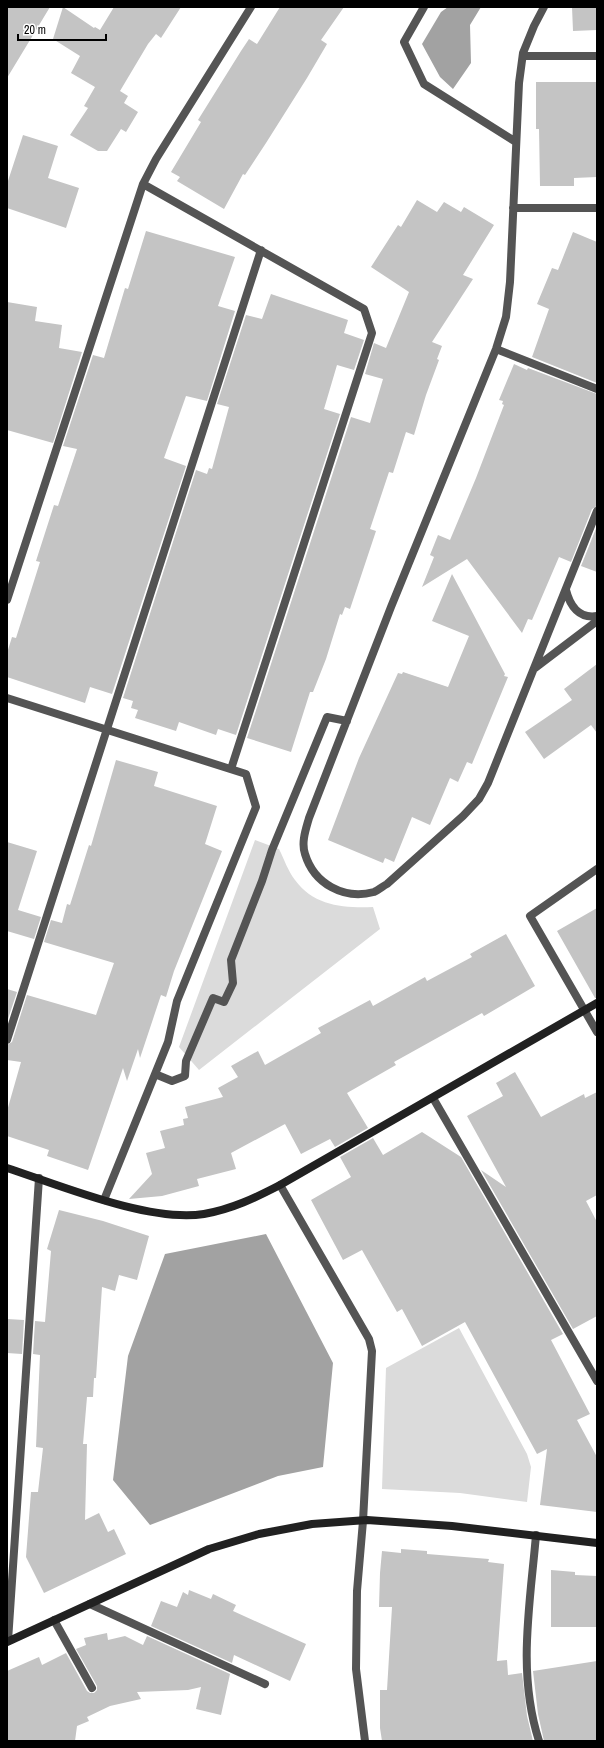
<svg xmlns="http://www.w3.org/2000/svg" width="604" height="1748" font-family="'Archivo Narrow',sans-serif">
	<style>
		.green { fill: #dbdbdb }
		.water { fill: #a2a2a2 }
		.building { fill: #c4c4c4 }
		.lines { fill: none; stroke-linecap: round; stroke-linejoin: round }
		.street { stroke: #545454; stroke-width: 8 }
		.secondary { stroke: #212121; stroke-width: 8 }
	</style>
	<rect width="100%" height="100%" fill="#fff"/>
	<path class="green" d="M255 840 279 849C284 859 288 871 295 880 314 906 343 908 373 907L380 929 199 1070 179 1047Z
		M459 1328 527 1454 531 1467 527 1502 460 1493 382 1489 386 1368Z"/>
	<path class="water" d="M448 7H481L470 25 471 63 453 89 440 77 422 44 441 12Z
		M266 1234 333 1363 323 1467 278 1476 150 1525 113 1480 128 1356 165 1254Z"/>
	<path class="building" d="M7 7H50L7 78Z
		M63 7 94 28 95 27 100 30 114 7H181L161 38 156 34 148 44 120 91 128 96 124 103 138 112 126 132 121 129 107 151H98L70 135 88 108 84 106 95 87 71 73 80 56 53 39Z
		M280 7H344L321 40 327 44 307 78 266 143 245 175 243 174 224 209 177 181 180 177 171 172 201 122 198 120 241 51 249 39 257 44Z
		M572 7H597V30L573 31Z
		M536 82H597V177L574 178V186H540L539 129H536Z
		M23 135 58 146 48 178 79 188 66 228 7 208V184Z
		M417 200 437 212 444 202 461 212 464 207 494 225 463 275 473 279 432 342 442 346 437 359 439 360 426 395 414 435 406 432 393 473 389 472 370 529 376 531 350 609 345 607 342 615 340 614 326 659 313 692H310L291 752 247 738 351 417 370 423 383 379 365 374 374 343 386 348 409 292 371 267 398 225 401 227Z
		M146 231 235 257 218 306 235 311 207 401 186 396 164 458 186 466 112 694 90 687 85 703 7 677V653L12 637 16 638 40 562 36 561 54 505 58 506 77 449 63 446 93 355 104 358 125 288 128 289Z
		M573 232 597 242V383L532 357 549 309 537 304 552 268 558 270Z
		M271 294 348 320 344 333 364 340 354 370 337 365 324 409 340 414 236 735 218 729 216 735 179 722 176 731 135 718 138 710 131 708 133 701 123 698 196 470 207 474 209 468 212 469 229 407 217 404 246 315 262 319Z
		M7 302 37 307 35 321 62 325 59 348 82 352 53 443 7 430Z
		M514 364 527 370 528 368 597 394V506L592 509 571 562 559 557 532 620 528 619 522 633 467 559 422 587 434 557 430 555 438 535 450 540 476 478 504 405 502 404 503 401 499 400Z
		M597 526V572L581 566Z
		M452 574 505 674 504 676 508 677 472 764 467 762 458 782 450 778 430 825 412 817 394 862 385 858 383 863 328 840 359 758 398 673 402 674 403 672 448 687 469 636 432 621Z
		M597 664V733L591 725 544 759 525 732 572 700 564 689Z
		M116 760 158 772 154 786 217 806 205 844 222 851 174 971 166 997 161 995 140 1058 138 1049 127 1081 123 1068 88 1170 47 1156 49 1150 7 1136V1111L21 1062 7 1060V1045L12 1042 27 995 96 1015 114 963 44 942 51 920 62 923 67 904 70 905 89 845 91 846Z
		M7 842 37 851 18 910 41 917 34 939 7 931Z
		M597 908V998H595L557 931Z
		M506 934 535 986 484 1016 482 1013 394 1062 396 1065 347 1093 368 1128 335 1147 330 1139 301 1154 285 1124 231 1153 236 1169 197 1179 199 1186 162 1196 129 1199 152 1174 146 1153 165 1148 160 1131 184 1125 183 1119 188 1118 185 1107 223 1097 218 1088 238 1077 231 1066 258 1051 265 1065 321 1033 318 1028 370 1000 373 1006 425 977 427 981 472 957 470 954Z
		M7 989 17 992 7 1022Z
		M515 1072 541 1117 584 1094 585 1098 597 1092V1195L586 1201 597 1222V1316L573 1329 481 1170 506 1187 467 1116 503 1096 496 1083Z
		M422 1132 461 1157 563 1334 551 1340 590 1414 577 1420 597 1457V1512L540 1505 547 1449 537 1454 465 1322 422 1346 402 1309 397 1312 362 1250 343 1260 311 1200 351 1177 340 1157 373 1138 383 1155Z
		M59 1210 103 1221 149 1236 137 1280 119 1275 115 1291 102 1287 96 1378H94L93 1397H87L83 1444H87L85 1520 99 1513 108 1532 114 1529 126 1554 44 1593 26 1557 31 1492H38L43 1448 36 1447 40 1355 33 1354 35 1321 45 1322 51 1251 47 1249Z
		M7 1319 24 1320 22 1354 7 1353Z
		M401 1549 427 1551V1554L489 1559 488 1562 504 1564 497 1661 507 1660 508 1675 522 1673 527 1716 533 1741H382L380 1728V1690H387L392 1607H379L380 1573 382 1551 401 1553Z
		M551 1570 575 1572V1575L597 1576V1627H551Z
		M189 1590 211 1599 213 1594 236 1605 233 1611 306 1644 290 1681 234 1655 232 1663 151 1626 161 1601 177 1607 183 1592 188 1595Z
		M107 1633 108 1640 125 1636 143 1645 147 1636 230 1674 221 1715 196 1709 201 1687 188 1690 137 1692 141 1699 110 1706 87 1717 89 1721 77 1726 75 1741H7V1671L39 1657 42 1665 66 1653 87 1691 90 1693H94L97 1690V1686L76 1649 86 1645 84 1638Z
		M597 1661V1741H544L538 1714 533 1671Z"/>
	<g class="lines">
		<path class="street" d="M424 7 404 42 424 84 516 142
			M544 7 534 26 523 53 519 83 510 282 506 317 496 349 391 607 309 818C306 829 301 842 305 854 314 884 344 900 374 892 379 890 383 886 387 884L463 816 479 799 488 783 597 511
			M523 56H597
			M143 184 364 309 372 333 231 769
			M513 208H597
			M496 349 597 389
			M566 590C570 606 579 619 597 616
			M7 600 143 184 156 159 251 7
			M535 668 597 621
			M7 698 246 774 256 807 177 1001 168 1042 104 1200
			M597 869 530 916 597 1032
			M7 1040 261 250
			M155 1074 172 1081 185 1076 186 1061 213 998 224 1002 233 983 231 960 262 881 272 850 327 717 347 721
			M433 1098 597 1381
			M280 1185 369 1339 372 1351 363 1521 357 1591 356 1669 365 1741
			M536 1535C530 1605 517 1673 539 1741
			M90 1604 265 1684
			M54 1620 92 1688
			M8 1641 39 1178"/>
		<path class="secondary" d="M7 1168C59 1185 150 1223 204 1214 232 1209 255 1198 280 1185L597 1003
			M7 1642 209 1549 259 1534 312 1524 367 1520 452 1526 597 1543"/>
	</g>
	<rect width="604" height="1748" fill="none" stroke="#000000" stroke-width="16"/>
	<path d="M18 34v6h88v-6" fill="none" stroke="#000000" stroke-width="2"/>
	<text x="24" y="34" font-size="12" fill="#000000" stroke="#ffffff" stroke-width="3" paint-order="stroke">20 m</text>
</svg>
